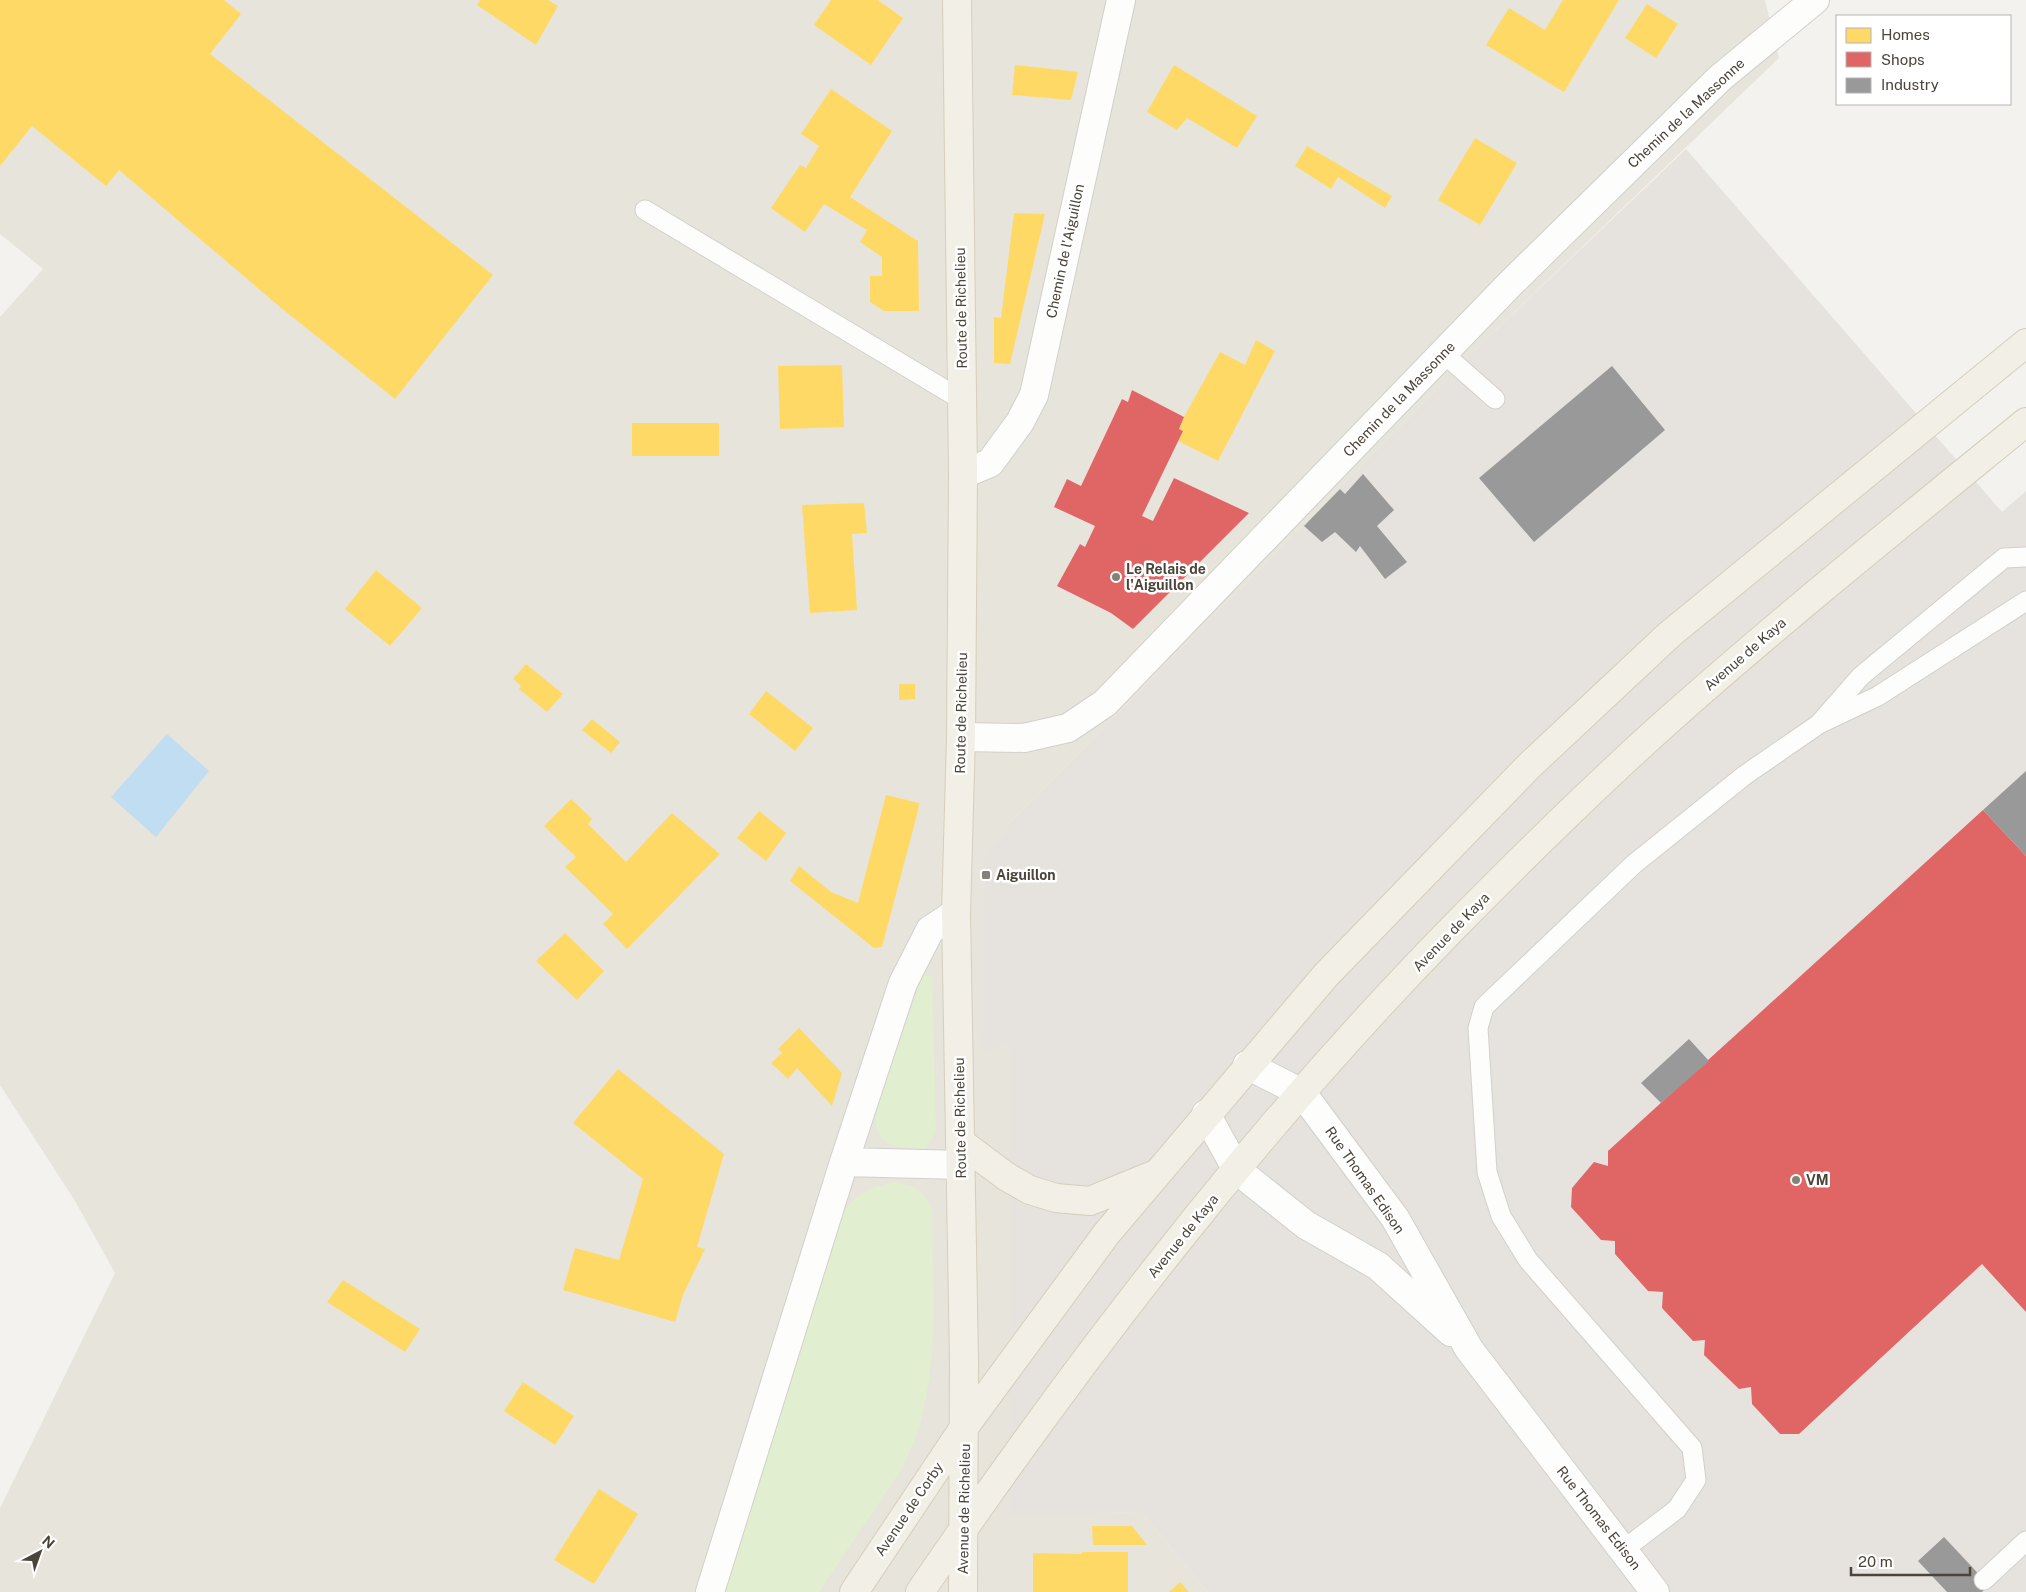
<svg xmlns="http://www.w3.org/2000/svg" width="2026" height="1592" font-family="'Public Sans',sans-serif">
	<style>
		.residential { fill: #e7e4dc }
		.industrial { fill: #e6e2de }
		.green { fill: #e1eecf }
		.parking { fill: #e6e3df }
		.water { fill: #c0ddf1 }
		.homes { fill: #ffd966 }
		.shops { fill: #e06666 }
		.industry { fill: #999 }
		.lines { fill: none; stroke-linecap: round; stroke-linejoin: round }
		.lane-casing { stroke: #d2d0cb; stroke-width: 21 }
		.street-casing { stroke: #d2d0cb; stroke-width: 30 }
		.primary-casing { stroke: #d6cebb; stroke-width: 30 }
		.lane { stroke: #fdfdfc; stroke-width: 19 }
		.street { stroke: #fdfdfc; stroke-width: 28 }
		.primary { stroke: #f2efe6; stroke-width: 28 }
		.poi-dot { fill: #868178; stroke: #fff; stroke-width: 2 }
		.labels { text-anchor: middle; dominant-baseline: central; stroke-width: 5; stroke-linejoin: round; paint-order: stroke }
		.street-label { font-size: 14px; fill: #4b4439; stroke: #fff }
		.poi-label { font-size: 14px; font-weight: bold; fill: #4b4439; stroke: #fff; text-anchor: start }
	</style>
	<rect width="100%" height="100%" fill="#f4f2ee"/>
	<path class="residential" d="M0 0H1765L1779 58 1476 349 1009 824V1514L1142 1512 1208 1592H0V1508L115 1273 75 1201 0 1085V317L43 269 0 234Z"/>
	<path class="industrial" d="M1686 149 2002 512 2026 491V1592H1208L1142 1512 1009 1515V824L1476 349Z"/>
	<path class="green" d="M923 976H932L936 1130 932 1140 923 1149C889 1147 873 1147 876 1106Z
		M894 1182C915 1185 921 1189 932 1207 932 1294 944 1391 901 1470L819 1592H725L837 1223C852 1196 864 1189 894 1182Z"/>
	<path class="parking" d="M1201 642 1301 745 1117 975 1046 1029 983 1053 985 852Z
		M1816 754 1911 858 1538 1198 1522 1166 1498 1036 1503 1016 1647 878 1732 810Z"/>
	<path class="water" d="M167 734 209 771 156 837 111 797Z"/>
	<path class="homes" d="M0 0H224L241 14 210 54 493 275 395 399 280 307 119 170 106 186 32 126 0 166Z
		M480 0H548L558 6 536 45 477 5Z
		M831 0H878L903 18 871 65 814 25Z
		M1563 0H1619L1564 92 1486 45 1509 8 1545 30Z
		M1647 4 1678 24 1656 58 1625 38Z
		M1015 65 1078 72 1071 100 1012 95Z
		M1174 65 1257 116 1237 148 1187 118 1177 130 1147 112Z
		M831 89 892 131 850 197 918 241 919 311H884L870 302V276H882V257L860 242 867 230 824 204 805 232 771 208 800 165 806 168 819 146 801 134Z
		M1475 138 1517 163 1480 225 1438 200Z
		M1307 146 1392 196 1385 208 1338 177 1331 189 1295 166Z
		M1014 213 1045 214 1010 364 994 363V317L1001 318Z
		M1256 340 1275 351 1218 461 1178 441 1183 431 1179 429 1184 417 1220 352 1245 365Z
		M842 365 844 427 780 429 778 366Z
		M632 423H719V456H632Z
		M864 503 867 533 852 534 857 610 810 613 802 505Z
		M376 570 422 608 390 646 345 609Z
		M526 664 563 694 547 712 519 689 521 686 513 679Z
		M899 684H915V699L899 700Z
		M766 691 813 728 795 751 749 714Z
		M592 719 620 742 611 753 582 730Z
		M886 795 919 803 918 811 882 947 874 948 790 881 799 866 831 892 858 903Z
		M571 799 592 819 588 824 626 862 672 813 720 854 627 949 603 924 613 914 565 867 576 857 544 826Z
		M759 811 786 833 766 861 737 838Z
		M565 933 604 971 577 1000 536 961Z
		M799 1028 842 1073 832 1106 797 1068 788 1079 771 1063 782 1053 778 1049Z
		M618 1069 724 1154 697 1247 705 1249 683 1295 675 1322 563 1290 575 1248 619 1260 643 1179 573 1123Z
		M343 1280 420 1329 405 1352 327 1302Z
		M523 1382 574 1416 555 1445 504 1411Z
		M599 1489 638 1514 594 1584 554 1560Z
		M1092 1526H1132L1147 1545H1093Z
		M1082 1552H1128V1592H1033V1553L1082 1554Z
		M1180 1582 1189 1592H1169Z"/>
	<path class="shops" d="M1132 390 1184 417 1179 429 1183 431 1142 516 1153 521 1174 478 1249 513 1133 629 1111 613 1057 586 1080 544 1085 547 1095 526 1054 507 1067 479 1081 486 1122 399 1128 402Z
		M1983 810 2026 856V1312L1982 1264 1799 1434H1780L1752 1404 1751 1387 1739 1389 1704 1355 1705 1340 1693 1341 1662 1308 1663 1292 1648 1291 1615 1254V1241L1601 1240 1571 1207 1572 1188 1594 1162 1608 1166V1151Z"/>
	<path class="industry" d="M1612 366 1665 430 1534 542 1479 478Z
		M1363 474 1394 510 1377 526 1407 562 1385 579 1360 546 1356 552 1335 532 1322 542 1304 526 1340 489 1345 494Z
		M2026 771V856L1983 810Z
		M1689 1039 1709 1061 1661 1103 1641 1083Z
		M1944 1537 1989 1585 1982 1592H1947L1918 1561Z"/>
	<g class="lines">
		<g class="lane-casing">
			<path id="lane" d="M645 210 962 400
				M1443 353 1495 399
				M2026 557 2004 558 1861 676 1819 724 1878 696 2026 601
				M1623 1550 1677 1509 1696 1480 1692 1448 1528 1260 1501 1216 1487 1172 1478 1028 1484 1007 1634 864 1745 775 1819 724
				M1984 1580 2026 1541"/>
		</g>
		<g class="street-casing">
			<path id="street" d="M963 474 990 463 1020 422 1034 395 1121 0
				M961 737 1024 738 1068 728 1105 703 1510 284 1720 78 1815 0
				M1247 1065 1302 1093 1395 1218 1469 1349 1655 1592
				M1206 1114 1237 1170 1306 1225 1378 1266 1451 1332
				M844 1162 961 1165
				M710 1592 844 1162 903 983 930 930 956 913"/>
		</g>
		<g class="primary-casing">
			<path id="primary" d="M957 0 963 474 961 737 956 913 964 1361 963 1592
				M960 1142 1007 1177 1030 1190 1056 1198 1090 1201 1151 1176
				M854 1592 965 1426 1107 1233 1326 975 1530 765 1670 634 2026 343
				M920 1592C1080 1358 1255 1130 1454 927 1524 856 1596 785 1670 719 1786 616 1907 519 2026 422"/>
		</g>
		<use href="#lane" class="lane"/>
		<use href="#street" class="street"/>
		<use href="#primary" class="primary"/>
	</g>
	<g class="poi-dot">
		<circle cx="1116" cy="577" r="5"/>
		<rect x="981" y="870" width="10" height="10" rx="2.5"/>
		<circle cx="1796" cy="1180" r="5"/>
	</g>
	<g class="labels">
		<g class="street-label">
			<text transform="translate(1686 113) rotate(-43)">Chemin de la Massonne</text>
			<text transform="translate(1065 251) rotate(-78)">Chemin de l'Aiguillon</text>
			<text transform="translate(961 308) rotate(-91)">Route de Richelieu</text>
			<text transform="translate(1399 399) rotate(-46)">Chemin de la Massonne</text>
			<text transform="translate(1745 654) rotate(-41)">Avenue de Kaya</text>
			<text transform="translate(961 713) rotate(-89)">Route de Richelieu</text>
			<text transform="translate(1451 932) rotate(-46)">Avenue de Kaya</text>
			<text transform="translate(960 1118) rotate(-91)">Route de Richelieu</text>
			<text transform="translate(1365 1180) rotate(55)">Rue Thomas Edison</text>
			<text transform="translate(1183 1236) rotate(-51)">Avenue de Kaya</text>
			<text transform="translate(909 1509) rotate(-56)">Avenue de Corby</text>
			<text transform="translate(964 1509) rotate(-89)">Avenue de Richelieu</text>
			<text transform="translate(1599 1518) rotate(52)">Rue Thomas Edison</text>
		</g>
		<g class="poi-label">
			<text x="1126" y="569">Le Relais de<tspan x="1126" dy="16">l'Aiguillon</tspan></text>
			<text x="996" y="875">Aiguillon</text>
			<text x="1806" y="1180">VM</text>
		</g>
	</g>
	<rect x="1836" y="15" width="175" height="90" fill="#ffffff" stroke="#b7b4b0"/>
	<rect x="1846" y="28" width="25" height="15" fill="#ffd966" stroke="#b7b4b0"/>
	<text x="1881" y="40" font-size="15" fill="#4b4439">Homes</text>
	<rect x="1846" y="52" width="25" height="15" fill="#e06666" stroke="#b7b4b0"/>
	<text x="1881" y="65" font-size="15" fill="#4b4439">Shops</text>
	<rect x="1846" y="78" width="25" height="15" fill="#999999" stroke="#b7b4b0"/>
	<text x="1881" y="90" font-size="15" fill="#4b4439">Industry</text>
	<g transform="translate(40 1552) rotate(41)" stroke="#ffffff" stroke-width="4" paint-order="stroke">
	<path d="M0-4L9 19L0 12L-9 19Z" fill="#4b4439"/>
	<text y="-8" font-size="14" font-weight="bold" text-anchor="middle" fill="#4b4439">N</text>
	</g>
	<path d="M1851 1567v8h119v-8" fill="none" stroke="#4b4439" stroke-width="2.5"/>
	<text x="1858" y="1567" font-size="15" fill="#4b4439" stroke="#ffffff" stroke-width="4" paint-order="stroke">20 m</text>
</svg>
